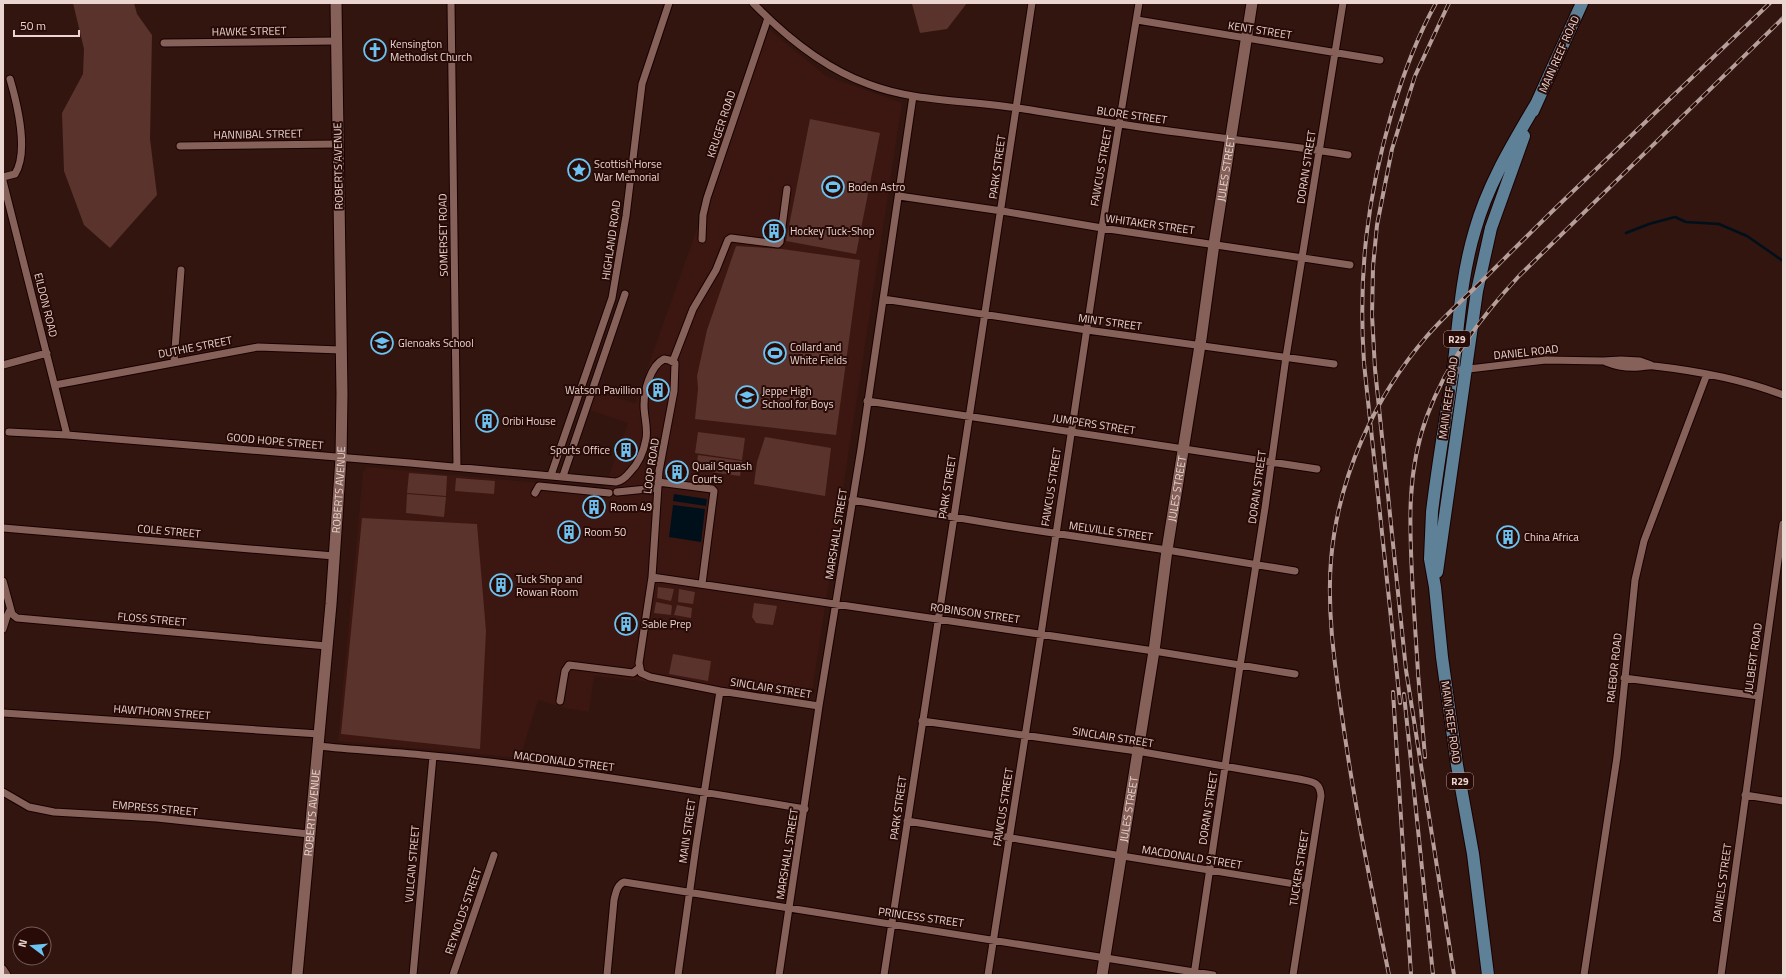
<svg xmlns="http://www.w3.org/2000/svg" width="1786" height="978" font-family="'Titillium Web',sans-serif">
	<style>
		.built { fill: #3c1711 }
		.green { fill: #59332c }
		.water { fill: #00101b }
		.lines { fill: none; stroke-linecap: round; stroke-linejoin: round }
		.stream { stroke: #00101b; stroke-width: 2.5 }
		.street-casing { stroke: #180100; stroke-width: 9 }
		.secondary-casing { stroke: #180100; stroke-width: 13 }
		.primary-casing { stroke: #180100; stroke-width: 14 }
		.street { stroke: #85615a; stroke-width: 7 }
		.secondary { stroke: #85615a; stroke-width: 11 }
		.primary { stroke: #5f8197; stroke-width: 12 }
		.rail-casing { stroke: #b69f9a; stroke-width: 4 }
		.rail { stroke: #280b07; stroke-width: 2.5; stroke-dasharray: 8; stroke-linecap: butt }
		.labels { text-anchor: middle; dominant-baseline: central; stroke-width: 4; stroke-linejoin: round; paint-order: stroke }
		.shield { fill: #280b07; stroke: #b09894; stroke-width: 1 }
		.shield-label { font-size: 10px; font-weight: bold; fill: #ead5d0 }
		.street-label { font-size: 11px; fill: #ead5d0; stroke: #280b07 }
		.poi-label { font-size: 11px; fill: #ead5d0; stroke: #280b07; text-anchor: start }
	</style>
	<rect width="100%" height="100%" fill="#32150f"/>
	<path class="built" d="M768 29 826 76 902 103 810 705 706 688 594 676 589 712 565 708 538 700 520 758 338 741 363 472 367 467 604 489 628 423 590 410 596 392 635 403Z"/>
	<path class="green" d="M73 3H134L137 14 152 35 150 139 157 195 110 248 84 225 64 171 62 113 83 74 84 49Z
		M908 3H967L947 29 920 33 912 4Z
		M810 119 880 133 856 254 786 241Z
		M736 246 782 249 860 260 836 435 695 419 698 389 697 376 707 330Z
		M698 432 745 438 742 460 695 453Z
		M765 437 831 448 825 496 754 484 757 462Z
		M698 455 742 461 740 476 696 470Z
		M409 473 447 476 446 496 407 493Z
		M456 478 495 481 494 494 455 491Z
		M407 494 446 497 444 517 406 513Z
		M362 518 477 524 486 631 480 749 341 734Z
		M658 587 674 589 671 601 657 598Z
		M679 589 695 592 693 604 678 602Z
		M656 602 671 605 672 606 671 615 654 613Z
		M754 603 777 606 773 625 756 623 752 617Z
		M677 605 692 608 691 618 674 615Z
		M673 654 711 661 708 681 669 674Z"/>
	<path class="water" d="M674 494 707 499 706 506 673 501Z
		M673 505 705 509 701 542 669 537Z"/>
	<g class="lines">
		<path class="stream" d="M1626 233 1649 224 1675 217 1686 222 1719 224 1747 236 1783 261"/>
		<g class="street-casing">
			<path id="street" d="M451 3 457 467
				M753 3C785 36 824 68 868 84 914 102 968 100 1017 108 1051 113 1085 119 1120 124 1196 136 1272 143 1348 155
				M1137 20 1380 60
				M164 43 336 41
				M180 146 338 144
				M3 177 15 174C29 152 17 103 10 79
				M3 181 67 435
				M899 196 1002 211 1102 228 1350 265
				M702 239 703 215 707 198 768 18
				M883 299 1087 330 1334 364
				M673 361 693 309 716 270 728 240 731 238 778 244 780 242 787 189
				M174 362 181 270
				M1606 362C1616 366 1627 368 1639 367 1644 367 1649 365 1654 366 1698 371 1742 379 1783 395
				M3 365 47 353
				M1452 371 1546 360 1603 361 1621 360 1640 361 1651 365
				M55 385 258 347 341 350
				M867 401 1317 469
				M9 432 67 435 410 463 616 482C622 481 626 477 630 472 639 463 644 450 646 439 648 427 644 417 644 405 644 391 650 366 664 359L669 360 675 363 674 391 659 471 652 577 639 663 641 673 650 677 720 691 819 706
				M551 475 612 298 626 216 642 84 669 3
				M563 476 625 294
				M658 482 712 489 714 491 702 584
				M617 492 657 488
				M535 493 539 486 609 493
				M852 500 1007 526 1167 550 1295 571
				M3 528 334 556
				M652 577 1154 651 1295 674
				M3 581 12 614 17 618 327 646
				M3 629 7 616 10 610
				M1624 678 1759 696
				M560 701 565 671 569 665 633 673 639 668
				M3 713 319 734
				M922 721 1137 751 1299 779C1312 782 1320 781 1321 796L1293 975
				M318 746C356 750 395 752 433 756 557 768 681 788 805 809
				M3 792 29 807 54 812 157 818 309 834
				M1745 795 1783 801
				M907 821 1307 886
				M3 969 7 975
				M413 975 433 756
				M453 975 494 855
				M607 975 614 900C616 892 617 885 624 882L1213 975
				M678 975 696 846 720 691
				M779 975 819 706 861 449 913 96
				M884 975C932 651 985 327 1032 3
				M988 975 1041 634 1102 228 1139 3
				M1194 975 1240 666 1265 508 1286 357 1343 3
				M1584 975 1617 757 1635 580 1644 541 1707 374
				M1721 975 1783 524"/>
		</g>
		<g class="secondary-casing">
			<g id="secondary">
				<path id="s1" d="M297 975 331 604 341 458 342 394 336 3"/>
				<path id="s2" d="M1102 975 1154 651 1167 550 1201 339 1214 244 1252 3"/>
			</g>
		</g>
		<g class="primary-casing">
			<path id="primary" d="M1533 111 1582 3
				M1437 572 1477 291 1491 228 1524 136
				M1488 975 1473 854 1457 765 1442 657 1435 587 1430 559 1432 512C1438 462 1447 412 1454 362 1459 317 1462 273 1475 230 1488 184 1512 145 1536 104"/>
		</g>
		<use href="#street" class="street"/>
		<use href="#secondary" class="secondary"/>
		<use href="#primary" class="primary"/>
		<g class="rail-casing">
			<path id="rail" d="M1449 3 1415 76 1392 149 1377 225 1373 267 1372 315 1375 369 1406 670 1454 975
				M1393 692 1411 975
				M1404 694 1433 975
				M1400 703 1364 363C1358 274 1367 198 1392 112 1403 75 1417 37 1436 3
				M1425 757C1420 703 1416 649 1413 595 1410 534 1405 475 1427 416 1447 362 1481 317 1519 276L1783 18
				M1389 975C1371 886 1353 798 1341 709 1334 659 1327 610 1331 560 1338 477 1374 398 1427 336 1446 314 1468 295 1488 275 1514 249 1540 223 1566 198 1634 133 1702 68 1770 3"/>
		</g>
		<use href="#rail" class="rail"/>
	</g>
	<defs>
		<g id="church-ring" transform="scale(1.15)"><circle r="9.5" fill="#280b07" stroke="#6cc3f2" stroke-width="1.5"/><path d="M-1.2-6h2.4v3.5h3.3v2.4h-3.3V6h-2.4V-.1h-3.3v-2.4h3.3Z" fill="#6cc3f2"/></g>
		<g id="sight-ring" transform="scale(1.15)"><circle r="9.5" fill="#280b07" stroke="#6cc3f2" stroke-width="1.5"/><path d="M0-6L1.8-2.2L6-1.7L2.9 1.2L3.7 5.4L0 3.3L-3.7 5.4L-2.9 1.2L-6-1.7L-1.8-2.2Z" fill="#6cc3f2"/></g>
		<g id="stadium-ring" transform="scale(1.15)"><circle r="9.5" fill="#280b07" stroke="#6cc3f2" stroke-width="1.5"/><path d="M0-5a6.5 5 0 1 0 0 10a6.5 5 0 1 0 0-10ZM-3.5-1.8h7v3.6h-7Z" fill="#6cc3f2"/></g>
		<g id="building-ring" transform="scale(1.15)"><circle r="9.5" fill="#280b07" stroke="#6cc3f2" stroke-width="1.5"/><path d="M-4-6H4V6H1V3H-1V6H-4ZM-2.5-4.3h1.7v1.8h-1.7ZM.8-4.3h1.7v1.8H.8ZM-2.5-1h1.7V.8h-1.7ZM.8-1h1.7V.8H.8Z" fill="#6cc3f2"/></g>
		<g id="school-ring" transform="scale(1.15)"><circle r="9.5" fill="#280b07" stroke="#6cc3f2" stroke-width="1.5"/><path d="M0-5L7-2L0 1L-7-2ZM-4 1L0 2.5L4 1V4Q0 6-4 4Z" fill="#6cc3f2"/></g>
	</defs>
	<g fill-rule="evenodd">
		<use href="#church-ring" x="375" y="50"/>
		<use href="#sight-ring" x="579" y="170"/>
		<use href="#stadium-ring" x="833" y="187"/>
		<use href="#building-ring" x="774" y="231"/>
		<use href="#school-ring" x="382" y="343"/>
		<use href="#stadium-ring" x="775" y="353"/>
		<use href="#building-ring" x="658" y="390"/>
		<use href="#school-ring" x="747" y="397"/>
		<use href="#building-ring" x="487" y="421"/>
		<use href="#building-ring" x="626" y="450"/>
		<use href="#building-ring" x="677" y="472"/>
		<use href="#building-ring" x="594" y="507"/>
		<use href="#building-ring" x="569" y="532"/>
		<use href="#building-ring" x="1508" y="537"/>
		<use href="#building-ring" x="501" y="585"/>
		<use href="#building-ring" x="626" y="624"/>
	</g>
	<g class="labels">
		<g class="shield">
			<rect x="1444" y="331" width="26" height="16" rx="3"/>
			<rect x="1447" y="773" width="26" height="16" rx="3"/>
		</g>
		<g class="shield-label">
			<text x="1457" y="339">R29</text>
			<text x="1460" y="781">R29</text>
		</g>
		<g class="street-label">
			<text transform="translate(1260 30) rotate(9)">KENT STREET</text>
			<text transform="translate(249 31) rotate(-1)">HAWKE STREET</text>
			<text transform="translate(1559 54) rotate(-66)">MAIN REEF ROAD</text>
			<text transform="translate(1132 115) rotate(8)">BLORE STREET</text>
			<text transform="translate(721 124) rotate(-72)">KRUGER ROAD</text>
			<text transform="translate(258 134) rotate(-1)">HANNIBAL STREET</text>
			<text transform="translate(338 166) rotate(-91)">ROBERTS AVENUE</text>
			<text transform="translate(997 167) rotate(-82)">PARK STREET</text>
			<text transform="translate(1101 167) rotate(-80)">FAWCUS STREET</text>
			<text transform="translate(1306 167) rotate(-81)">DORAN STREET</text>
			<text stroke="none"><textPath href="#s2" startOffset="816">JULES STREET</textPath></text>
			<text transform="translate(1150 224) rotate(8)">WHITAKER STREET</text>
			<text transform="translate(443 235) rotate(-91)">SOMERSET ROAD</text>
			<text transform="translate(611 240) rotate(-82)">HIGHLAND ROAD</text>
			<text transform="translate(46 305) rotate(76)">EILDON ROAD</text>
			<text transform="translate(1110 322) rotate(8)">MINT STREET</text>
			<text transform="translate(195 347) rotate(-11)">DUTHIE STREET</text>
			<text transform="translate(1526 352) rotate(-6)">DANIEL ROAD</text>
			<text transform="translate(1448 398) rotate(-82)">MAIN REEF ROAD</text>
			<text transform="translate(1094 424) rotate(9)">JUMPERS STREET</text>
			<text transform="translate(275 441) rotate(5)">GOOD HOPE STREET</text>
			<text transform="translate(651 466) rotate(-82)">LOOP ROAD</text>
			<text transform="translate(947 487) rotate(-81)">PARK STREET</text>
			<text transform="translate(1051 487) rotate(-81)">FAWCUS STREET</text>
			<text transform="translate(1257 487) rotate(-82)">DORAN STREET</text>
			<text stroke="none"><textPath href="#s2" startOffset="492">JULES STREET</textPath></text>
			<text stroke="none"><textPath href="#s1" startOffset="487">ROBERTS AVENUE</textPath></text>
			<text transform="translate(169 531) rotate(5)">COLE STREET</text>
			<text transform="translate(1111 531) rotate(8)">MELVILLE STREET</text>
			<text transform="translate(836 534) rotate(-81)">MARSHALL STREET</text>
			<text transform="translate(975 613) rotate(8)">ROBINSON STREET</text>
			<text transform="translate(152 619) rotate(5)">FLOSS STREET</text>
			<text transform="translate(1753 658) rotate(-82)">JULBERT ROAD</text>
			<text transform="translate(1614 668) rotate(-84)">RAEBOR ROAD</text>
			<text transform="translate(771 688) rotate(9)">SINCLAIR STREET</text>
			<text transform="translate(162 712) rotate(4)">HAWTHORN STREET</text>
			<text transform="translate(1451 722) rotate(82)">MAIN REEF ROAD</text>
			<text transform="translate(1113 737) rotate(9)">SINCLAIR STREET</text>
			<text transform="translate(564 761) rotate(7)">MACDONALD STREET</text>
			<text transform="translate(1003 807) rotate(-81)">FAWCUS STREET</text>
			<text transform="translate(155 808) rotate(5)">EMPRESS STREET</text>
			<text transform="translate(898 808) rotate(-82)">PARK STREET</text>
			<text transform="translate(1208 808) rotate(-81)">DORAN STREET</text>
			<text stroke="none"><textPath href="#s2" startOffset="168">JULES STREET</textPath></text>
			<text stroke="none"><textPath href="#s1" startOffset="163">ROBERTS AVENUE</textPath></text>
			<text transform="translate(687 831) rotate(-82)">MAIN STREET</text>
			<text transform="translate(787 854) rotate(-81)">MARSHALL STREET</text>
			<text transform="translate(1192 857) rotate(9)">MACDONALD STREET</text>
			<text transform="translate(412 864) rotate(-85)">VULCAN STREET</text>
			<text transform="translate(1299 868) rotate(-81)">TUCKER STREET</text>
			<text transform="translate(1722 883) rotate(-82)">DANIELS STREET</text>
			<text transform="translate(463 911) rotate(-71)">REYNOLDS STREET</text>
			<text transform="translate(921 917) rotate(8)">PRINCESS STREET</text>
		</g>
		<g class="poi-label">
			<text x="390" y="44">Kensington<tspan x="390" dy="13">Methodist Church</tspan></text>
			<text x="594" y="164">Scottish Horse<tspan x="594" dy="13">War Memorial</tspan></text>
			<text x="848" y="187">Boden Astro</text>
			<text x="790" y="231">Hockey Tuck-Shop</text>
			<text x="398" y="343">Glenoaks School</text>
			<text x="790" y="347">Collard and<tspan x="790" dy="13">White Fields</tspan></text>
			<text x="642" y="390" text-anchor="end">Watson Pavillion</text>
			<text x="762" y="391">Jeppe High<tspan x="762" dy="13">School for Boys</tspan></text>
			<text x="502" y="421">Oribi House</text>
			<text x="610" y="450" text-anchor="end">Sports Office</text>
			<text x="692" y="466">Quail Squash<tspan x="692" dy="13">Courts</tspan></text>
			<text x="610" y="507">Room 49</text>
			<text x="584" y="532">Room 50</text>
			<text x="1524" y="537">China Africa</text>
			<text x="516" y="579">Tuck Shop and<tspan x="516" dy="13">Rowan Room</tspan></text>
			<text x="642" y="624">Sable Prep</text>
		</g>
	</g>
	<rect width="1786" height="978" fill="none" stroke="#ead5d0" stroke-width="8"/>
	<g transform="translate(32 946) rotate(286)"><circle r="19" fill="#280b07" stroke="#765c57"/>
	<path d="M0-3L7 15L0 10L-7 15Z" fill="#6cc3f2"/>
	<text y="-6" font-size="11" font-weight="bold" text-anchor="middle" fill="#ead5d0">N</text>
	</g>
	<path d="M14 30v6h65v-6" fill="none" stroke="#ead5d0" stroke-width="2"/>
	<text x="20" y="30" font-size="12" fill="#ead5d0" stroke="#280b07" stroke-width="3" paint-order="stroke">50 m</text>
</svg>
